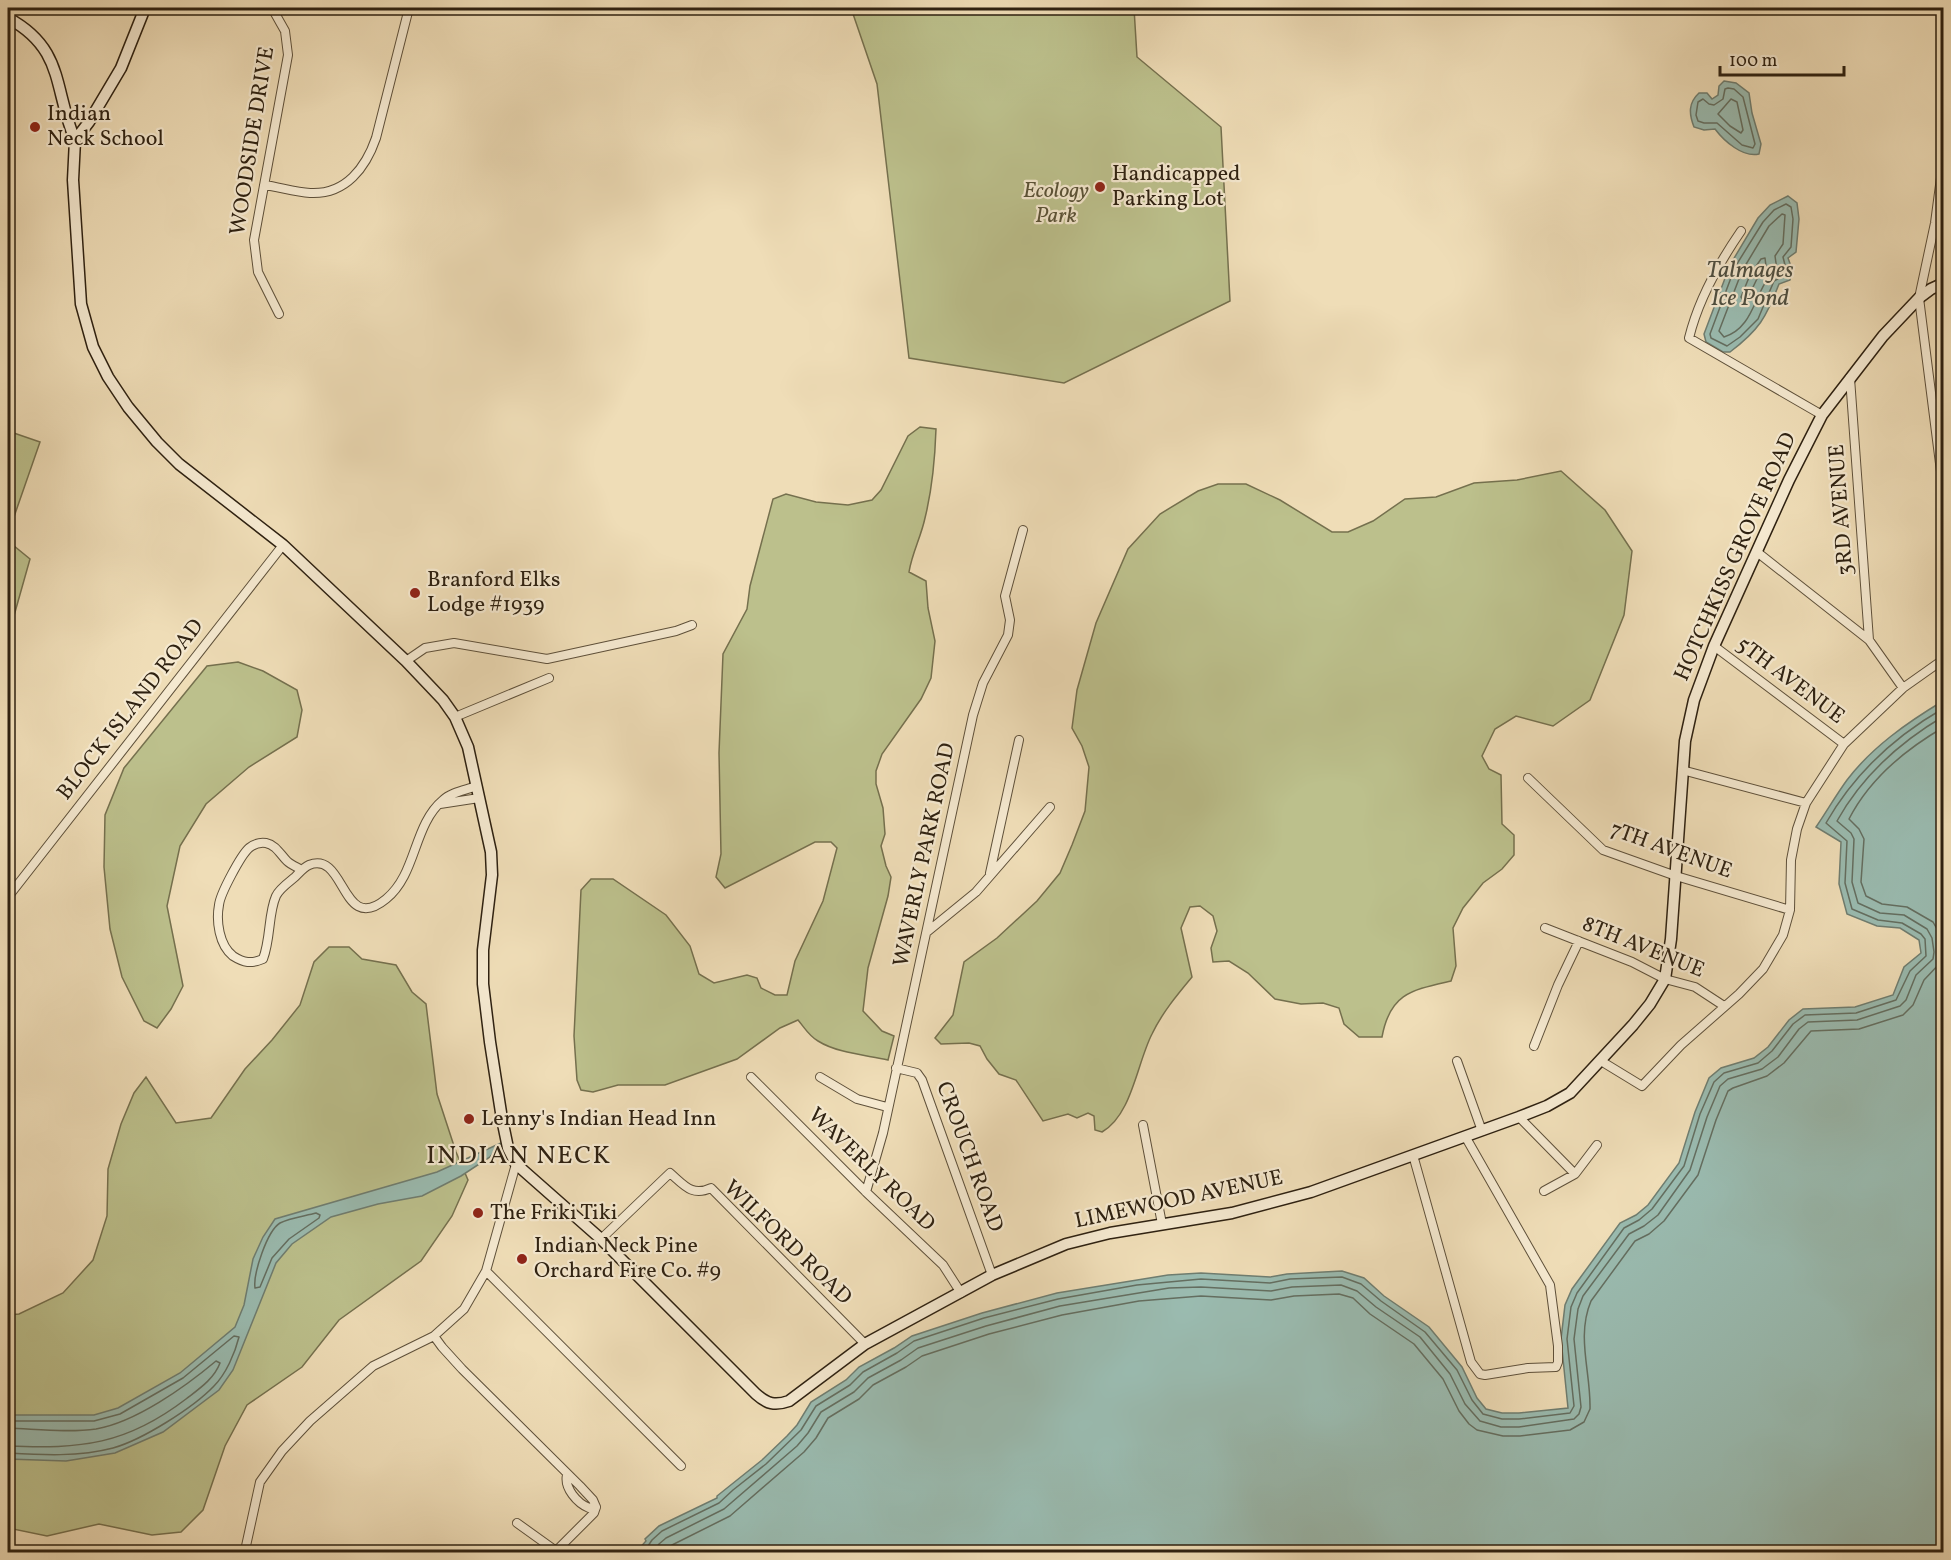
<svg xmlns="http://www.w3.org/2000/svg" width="1951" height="1560" font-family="Vollkorn,serif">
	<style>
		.green { fill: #bcc08c; stroke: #75704e; stroke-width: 1.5 }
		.water { fill: #9abbb0; stroke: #6f7d70; stroke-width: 1.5 }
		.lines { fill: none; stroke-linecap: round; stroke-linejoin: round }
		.shore { stroke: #646e60; stroke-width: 1.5 }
		.street-casing { stroke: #5e503a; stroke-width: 10 }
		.secondary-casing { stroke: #2e2111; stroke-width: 13 }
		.street { stroke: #f5e9d0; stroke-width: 8 }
		.secondary { stroke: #f5e9d0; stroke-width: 10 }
		.poi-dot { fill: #8f2418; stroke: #f5e9d0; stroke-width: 2 }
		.labels { text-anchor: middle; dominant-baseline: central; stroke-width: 4.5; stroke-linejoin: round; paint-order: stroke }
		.poi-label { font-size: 22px; fill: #2e2111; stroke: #f5e9d0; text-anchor: start }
		.street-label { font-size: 22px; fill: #2e2111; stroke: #f5e9d0 }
		.park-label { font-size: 22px; font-style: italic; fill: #595136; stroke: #f5e9d0 }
		.water-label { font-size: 24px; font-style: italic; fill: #4e4f41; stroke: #f5e9d0 }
		.quarter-label { font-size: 26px; letter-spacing: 1.5px; fill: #2e2111; stroke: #f5e9d0 }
	</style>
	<rect width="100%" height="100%" fill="#efddb7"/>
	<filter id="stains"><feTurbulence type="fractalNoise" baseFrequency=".00333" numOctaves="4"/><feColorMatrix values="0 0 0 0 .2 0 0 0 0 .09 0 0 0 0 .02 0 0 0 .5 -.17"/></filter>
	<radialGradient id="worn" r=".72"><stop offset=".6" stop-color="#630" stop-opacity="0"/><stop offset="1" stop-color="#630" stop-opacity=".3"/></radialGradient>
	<path class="green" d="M851 8H1134L1137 57 1221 127 1230 301 1064 383 909 358 877 84Z
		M920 427 936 429C935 458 932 490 925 518 921 537 912 553 909 572L926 581 928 608 935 641 931 678 921 699 882 754 876 771V784L883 808 885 834 881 846 886 866 891 877 888 896 868 968 863 1011 882 1031 894 1036 888 1060C866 1055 837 1053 818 1041 809 1036 804 1027 798 1020L780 1028 737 1059 665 1085H618L593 1092 581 1090 577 1080 574 1036 581 890 591 879H613L666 915 690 946 699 974 714 983 747 975 757 978 761 988 775 995H787L795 961 823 901 837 848 831 842H815L725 888 716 877 721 854 719 753 723 654 747 609 750 586 773 499 786 494 816 502 848 505 872 500 881 490 908 436Z
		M8 431 40 442 8 534Z
		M1561 471 1605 510 1632 551 1624 615 1590 700 1553 726 1516 716 1495 729 1482 756 1489 769 1501 775 1502 824 1514 835V855L1502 869 1483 883 1463 908 1453 928 1456 966 1451 981C1412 990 1390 993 1382 1037H1359L1344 1024 1339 1008 1323 1003 1301 1004 1275 999 1248 973 1229 961 1213 962 1211 948 1217 931 1213 916 1200 906 1190 907 1181 928 1192 977C1177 995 1162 1013 1152 1034 1137 1063 1132 1115 1102 1132L1095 1130 1094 1116 1088 1113 1077 1118 1068 1114 1043 1121 1016 1080 999 1074 987 1059 980 1046 969 1043 941 1044 935 1038 953 1015 964 962 997 938 1037 901 1060 873 1072 845 1085 811 1089 767 1082 746 1072 728 1077 690 1096 623 1128 549 1160 514 1198 491 1218 484H1246L1280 500 1332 532H1348L1373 521 1405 499 1436 497 1474 483 1517 480Z
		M8 541 30 559 8 637Z
		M238 662 263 671 297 690 302 710 297 737 249 767 206 804 180 846 167 906 183 986 171 1009 157 1028 144 1021 122 977 110 929 104 867 105 815 124 768 207 666Z
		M329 947H349L362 959 396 965 412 992 426 1004 437 1094 456 1152 468 1180 452 1216 421 1261 339 1320 302 1367 247 1405 225 1446 203 1510 181 1532 152 1535 99 1524 47 1536 8 1528V1315L19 1314 63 1293 93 1260 107 1216 108 1169 121 1124 134 1093 146 1077 176 1123 211 1118 245 1069 272 1040 300 1005 314 962Z"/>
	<path class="water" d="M1724 81 1736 83 1749 93 1752 113 1761 144 1759 154C1743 158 1724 141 1715 129L1704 130 1694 127C1689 114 1688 103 1699 93H1707L1712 99 1718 95 1719 86Z
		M1788 196 1797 203 1799 219 1796 252 1788 258 1792 269 1790 280 1779 284C1766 318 1759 330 1730 352H1723L1706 342 1704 334 1730 265 1758 218 1770 205Z
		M1943 701V1552H634H636L646 1541 645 1539 659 1526 717 1498V1496L762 1460 787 1436 797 1425 811 1402 846 1380 859 1367 894 1348 912 1336 982 1313 1057 1293 1168 1275 1201 1273 1270 1277 1287 1274 1342 1271 1364 1278 1384 1296 1429 1327 1462 1367 1477 1398 1486 1409 1502 1413H1519L1568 1408 1561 1339 1565 1305 1572 1289 1620 1223 1636 1215 1648 1205 1679 1163 1695 1112 1709 1078 1721 1068 1754 1058 1768 1047 1789 1020 1803 1009 1855 1007 1893 995 1904 967 1921 953 1919 940 1900 928 1877 926 1847 914 1839 884 1841 842 1816 827C1827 811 1836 795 1847 780 1872 747 1908 722 1943 701Z
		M501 1143 490 1157 461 1176 422 1196 378 1204 331 1217 292 1244 276 1263 233 1370 219 1390 163 1432 115 1453 66 1461 8 1459V1415H94L118 1408 180 1373 235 1327 244 1305 253 1259 263 1237 275 1219 437 1172Z"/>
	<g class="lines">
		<path class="shore" d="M1728 88 1734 89 1743 97 1755 144 1753 148 1742 145 1717 123H1704L1698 121 1696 115 1698 102 1703 99 1709 104 1714 105 1723 99 1725 89Z
			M1731 99 1737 102 1743 130 1741 133 1730 126 1718 114Z
			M1786 204 1791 207 1793 219 1791 247 1783 257 1786 269 1785 275 1774 281 1758 319 1740 337 1727 346 1711 338 1710 334 1735 267 1763 222 1774 210Z
			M1782 214 1785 215 1783 244 1775 256 1777 270C1754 285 1757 327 1724 337L1719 331 1742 271 1769 226Z
			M1765 258 1766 266C1756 275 1754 289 1746 300L1743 301 1741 297 1750 275 1761 259Z
			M316 1213 320 1215 319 1218 289 1239 272 1258 260 1287 255 1288C253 1274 267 1231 280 1223 289 1218 305 1216 316 1213Z
			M8 1421H94L120 1414 183 1378 234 1336 239 1337C235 1353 226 1374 214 1386 193 1408 142 1440 113 1448 79 1457 42 1455 8 1453
			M8 1428C36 1429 67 1433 96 1429 136 1422 185 1387 216 1361L220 1363C214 1379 199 1389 186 1399 126 1445 81 1449 8 1446
			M644 1552 652 1540 662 1531 719 1503 733 1490 766 1464 801 1430 816 1406 850 1385 863 1372 897 1353 914 1341 984 1318 1058 1299 1137 1285 1201 1279 1270 1283 1290 1279 1342 1277 1361 1284 1381 1301 1425 1332 1457 1370 1472 1400 1483 1414 1502 1419H1519L1570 1413 1574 1406 1567 1339 1571 1307 1577 1293 1624 1228 1639 1220 1652 1209 1684 1166 1700 1114 1714 1082 1724 1073 1758 1063 1772 1051 1793 1024 1805 1015 1856 1013 1896 1000 1910 971 1926 956 1925 939 1921 934 1902 923 1878 920 1852 909 1845 883 1847 841 1826 823C1854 774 1895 736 1944 708
			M654 1552 659 1544 666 1538 724 1509 797 1446 808 1433 821 1412 854 1392 868 1378 901 1360 918 1348 986 1326 1060 1306 1169 1288 1201 1287 1271 1291 1292 1287 1341 1285 1357 1291 1376 1307 1420 1337 1450 1374 1465 1404 1480 1421 1501 1427H1519L1574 1419 1579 1414 1581 1407 1574 1339 1578 1309 1583 1296 1629 1234 1644 1226 1658 1215 1690 1170 1707 1117 1720 1086 1728 1079 1762 1069 1778 1057 1799 1029 1808 1022 1857 1020 1900 1006 1906 1000 1916 975 1933 959 1934 952 1932 938 1927 929 1904 915 1880 913 1858 903 1852 882 1854 839 1851 833 1837 821C1862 776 1900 742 1944 716
			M665 1552 672 1545 730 1516 804 1452 816 1438 828 1418 859 1399 873 1385 906 1367 922 1356 989 1334 1062 1315 1139 1301 1201 1296 1271 1300 1294 1296 1339 1294 1353 1298 1370 1314 1414 1344 1443 1379 1459 1411 1469 1424 1477 1430 1503 1436H1520L1570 1430 1584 1422 1590 1409C1591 1372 1576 1337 1591 1301L1635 1241 1649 1234 1664 1221 1698 1175 1716 1120 1728 1091 1733 1088 1767 1076 1784 1063 1811 1031 1859 1029 1903 1015 1913 1005 1924 980 1942 961 1943 952 1941 936 1933 922 1907 907 1882 904 1866 896 1861 882 1864 839 1859 829 1849 819C1869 780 1906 749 1944 727"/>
		<g class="street-casing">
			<path id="street" d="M272 8 285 31 288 55 254 240 258 272 279 314
				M1944 155 1935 223 1919 298 1944 495
				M264 185C279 187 295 192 310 193 346 195 366 167 376 138L409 8
				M1741 231C1719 263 1698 301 1689 338L1822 415
				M1850 378 1869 640
				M1757 552 1869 640 1903 688
				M1714 646 1844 744
				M406 661 425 648 454 643 547 659 676 631 692 625
				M455 717 549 678
				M1682 770 1806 803
				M1528 778 1603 850 1676 876 1790 910
				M440 804 479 798
				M302 870C297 867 291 865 287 861 280 854 276 845 266 843 260 842 254 844 249 848 241 855 220 894 219 905 216 921 219 945 233 956 244 963 251 964 263 959 271 938 268 914 276 896 279 889 289 882 295 877 299 873 304 867 309 865 346 850 341 936 386 899 417 874 413 825 443 800 451 792 466 790 477 786
				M990 873 1019 740
				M8 897 283 545
				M1545 928 1632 962 1665 979 1695 987 1724 1006
				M927 932 976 892 1050 807
				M1534 1046 1558 985 1579 941
				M1457 1061 1482 1131
				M1601 1061 1642 1086 1681 1045 1739 994 1763 969 1783 935 1790 910 1791 860 1797 829 1806 803 1844 744 1903 688 1944 659
				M896 1068 917 1073 922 1080 992 1275
				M751 1077 866 1192 943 1265 961 1293
				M820 1077 857 1099 887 1107
				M1519 1117 1575 1174
				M1143 1125 1162 1224
				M1413 1155 1471 1362 1480 1374 1485 1375 1528 1368 1556 1367 1558 1362V1346L1550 1285 1465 1136
				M1544 1191 1575 1174 1597 1145
				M866 1192 883 1133 973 715 983 683 1008 635 1010 620 1005 596 1023 530
				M601 1239 670 1173C684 1185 692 1197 711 1188L865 1344
				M486 1271 681 1466
				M434 1336 442 1347 462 1369 580 1486 593 1500 596 1507
				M567 1475C564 1488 577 1503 589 1508L596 1507
				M517 1523 556 1551 594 1513 596 1507
				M242 1552 246 1546 260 1482 282 1451 310 1421 373 1366 434 1336 464 1309 486 1271 516 1164"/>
		</g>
		<g class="secondary-casing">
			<path id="secondary" d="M145 8 121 68 89 122 75 140 73 180 81 304 93 347 108 377 128 407 157 442 179 464 283 545 406 661 443 700 455 717 468 747 491 852 492 875 483 950V984L490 1042 502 1119 508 1148 516 1164 601 1239 756 1394C767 1404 775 1406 789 1401L865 1344 992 1275 1066 1244 1110 1233 1232 1213 1311 1192 1519 1117 1547 1106 1570 1093 1633 1025 1650 1004 1665 979 1671 939 1685 741 1694 700 1714 646 1789 480 1822 415 1883 336 1919 298 1931 289 1944 283
				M8 18C65 49 53 88 75 140"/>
		</g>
		<use href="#street" class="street"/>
		<use href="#secondary" class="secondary"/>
	</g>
	<g class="poi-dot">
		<circle cx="35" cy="127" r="6"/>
		<circle cx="1100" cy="187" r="6"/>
		<circle cx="415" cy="593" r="6"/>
		<circle cx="469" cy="1119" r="6"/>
		<circle cx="478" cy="1213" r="6"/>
		<circle cx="522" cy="1259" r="6"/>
	</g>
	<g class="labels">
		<g class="poi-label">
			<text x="47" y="114">Indian<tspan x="47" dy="25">Neck School</tspan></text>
			<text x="1112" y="174">Handicapped<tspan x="1112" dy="25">Parking Lot</tspan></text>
			<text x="427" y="580">Branford Elks<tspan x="427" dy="25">Lodge #1939</tspan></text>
			<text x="481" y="1119">Lenny's Indian Head Inn</text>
			<text x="490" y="1213">The Friki Tiki</text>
			<text x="534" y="1246">Indian Neck Pine<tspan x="534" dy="25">Orchard Fire Co. #9</tspan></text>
		</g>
		<g class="street-label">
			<text transform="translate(253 141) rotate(-81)">WOODSIDE DRIVE</text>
			<text transform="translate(1842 510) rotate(-94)">3RD AVENUE</text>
			<text transform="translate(1736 557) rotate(-66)">HOTCHKISS GROVE ROAD</text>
			<text transform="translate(1790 681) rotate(37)">5TH AVENUE</text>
			<text transform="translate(131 710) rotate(-52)">BLOCK ISLAND ROAD</text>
			<text transform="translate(1671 851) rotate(20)">7TH AVENUE</text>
			<text transform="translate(925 855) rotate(-78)">WAVERLY PARK ROAD</text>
			<text transform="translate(1643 948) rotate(22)">8TH AVENUE</text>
			<text transform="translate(969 1157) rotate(70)">CROUCH ROAD</text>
			<text transform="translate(871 1170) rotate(44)">WAVERLY ROAD</text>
			<text transform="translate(1179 1200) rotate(-12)">LIMEWOOD AVENUE</text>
			<text transform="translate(787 1243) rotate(44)">WILFORD ROAD</text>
		</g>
		<g class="park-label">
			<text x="1056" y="191">Ecology<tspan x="1056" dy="25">Park</tspan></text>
		</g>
		<g class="water-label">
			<text x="1750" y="271">Talmages<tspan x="1750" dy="28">Ice Pond</tspan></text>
		</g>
		<g class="quarter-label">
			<text x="519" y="1156">INDIAN NECK</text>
		</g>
	</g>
	<rect width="1951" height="1560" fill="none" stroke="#efddb7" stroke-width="30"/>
	<rect x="9" y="9" width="1933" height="1542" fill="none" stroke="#2e2111" stroke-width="3"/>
	<rect x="15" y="15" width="1921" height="1530" fill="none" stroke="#2e2111" stroke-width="1.5"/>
	<path d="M1720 66v9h124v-9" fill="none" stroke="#2e2111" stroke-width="3"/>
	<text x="1729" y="66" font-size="18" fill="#2e2111" stroke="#f5e9d0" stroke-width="4.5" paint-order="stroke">100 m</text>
	<rect width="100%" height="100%" filter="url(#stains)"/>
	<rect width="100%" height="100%" fill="url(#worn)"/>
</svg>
